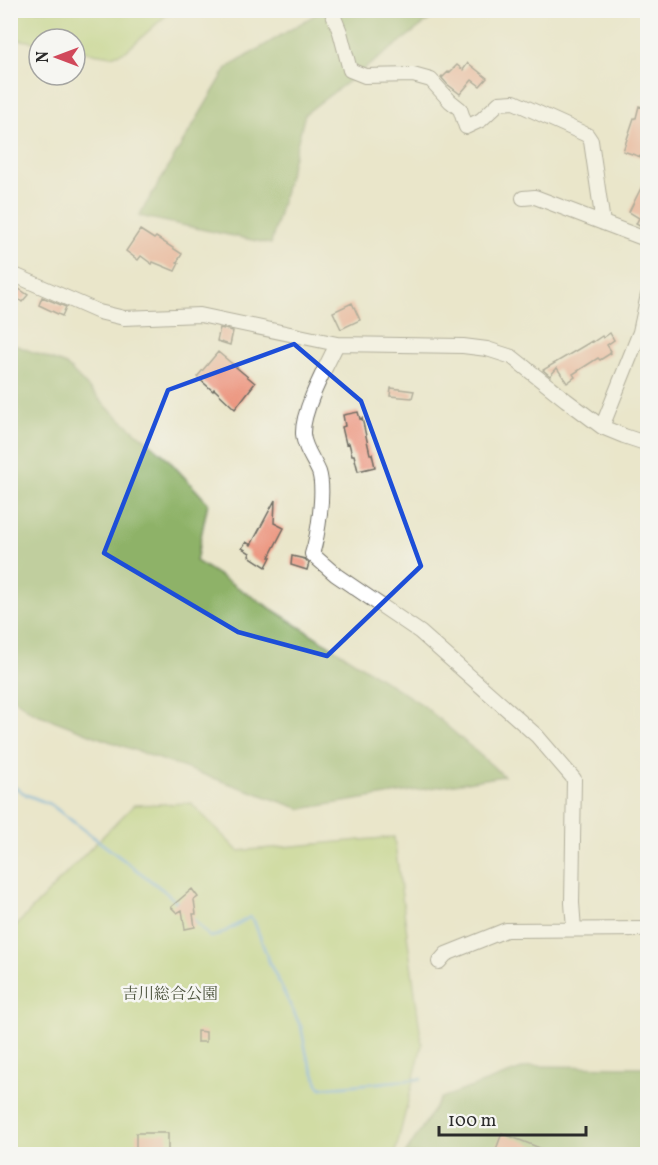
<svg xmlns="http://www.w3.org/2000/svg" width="658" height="1165" font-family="Vollkorn,'Noto Serif JP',serif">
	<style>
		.green { fill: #b3d077; stroke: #6f7e51; stroke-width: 1.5 }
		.forest { fill: #8eb268; stroke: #5c6e4a; stroke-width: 1.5 }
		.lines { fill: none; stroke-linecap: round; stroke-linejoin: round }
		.stream { stroke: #67a8da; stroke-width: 3 }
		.building { fill: #ec957f }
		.minor-casing { stroke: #6e6c63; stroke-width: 16 }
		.minor { stroke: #fff; stroke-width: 14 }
		.marked { fill: none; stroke: #1d4ed8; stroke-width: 4.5; stroke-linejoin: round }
		.labels { text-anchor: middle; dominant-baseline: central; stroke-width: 5; stroke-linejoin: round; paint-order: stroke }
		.park-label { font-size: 16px; fill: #4d543e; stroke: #f6f6f2 }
	</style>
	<rect width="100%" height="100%" fill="#f6f6f2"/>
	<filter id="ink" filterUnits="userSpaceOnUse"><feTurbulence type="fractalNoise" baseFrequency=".0167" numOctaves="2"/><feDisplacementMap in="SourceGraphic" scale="12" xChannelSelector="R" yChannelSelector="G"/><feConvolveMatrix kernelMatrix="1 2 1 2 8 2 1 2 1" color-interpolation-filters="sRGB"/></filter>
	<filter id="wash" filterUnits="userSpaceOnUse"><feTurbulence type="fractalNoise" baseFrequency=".008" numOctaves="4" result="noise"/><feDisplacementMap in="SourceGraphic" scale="24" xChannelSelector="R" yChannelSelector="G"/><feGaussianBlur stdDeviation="1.35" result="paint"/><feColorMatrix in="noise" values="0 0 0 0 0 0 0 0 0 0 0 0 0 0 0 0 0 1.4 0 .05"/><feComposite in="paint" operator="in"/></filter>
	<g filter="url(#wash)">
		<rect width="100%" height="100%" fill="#eae6ca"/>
		<path class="green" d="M10 11 11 10 171 11 126 51 111 56 75 50V39H39V43L11 38Z
			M191 803 238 851 394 837 422 1045 395 1154H11L10 932 87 852 134 805Z"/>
		<path class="forest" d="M321 11H441L305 114 271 244 139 216 227 68Z
			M10 343 66 365 111 411 166 457 208 503 196 561 423 705 504 776 301 809 100 738 32 712 11 696Z
			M530 1066 647 1067V1154H405L441 1098Z"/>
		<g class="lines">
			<path class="stream" d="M10 784 27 795 50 804 163 890 180 905
				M192 918 210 937 219 935 250 917 254 921 270 964 301 1027 307 1056 320 1088 421 1079"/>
		</g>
		<g id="blocks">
			<path class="building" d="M468 63 487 78 480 86 472 80 460 94 447 84 441 77 442 76 443 77 448 72 449 73 457 65 463 70Z
				M639 106 648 109V138L641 157 623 151 634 118H636Z
				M648 174V221L643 228 636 224 639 218 629 212Z
				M140 230 154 239 156 237 182 254 177 262 179 263 175 271 153 262 152 264 141 256 138 260 126 251Z
				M10 283 28 295 22 302 16 297 10 305Z
				M42 297 66 307 62 316 39 305Z
				M352 303 360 320 341 329 333 312Z
				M220 328 233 331 230 345 217 341Z
				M610 333 614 340 607 345 611 351 610 352 611 353 600 360 598 358 573 374 575 377 567 383 557 368 550 376 543 370 592 341 593 342 602 336 603 338Z
				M218 352 255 383 235 409 214 389 213 391 197 377Z
				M391 388 414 391 412 398 390 396Z
				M358 412 360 419 362 418 370 454H372L375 467 358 471 354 455H352L349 443 346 444 342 427 345 426 343 415Z
				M275 500 274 523 284 528 269 557H271L266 567 249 556 250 553 242 548 246 542 251 545Z
				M292 556 305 559 309 563 307 570 291 565Z
				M192 889 198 897 194 900 196 914H193L195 927 185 929 182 910 177 913 171 907Z
				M197 1031 206 1032V1042H197Z
				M136 1133H168V1155H138V1152H136Z
				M502 1133 555 1154V1155H494Z"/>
		</g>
	</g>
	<g filter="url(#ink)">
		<use href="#blocks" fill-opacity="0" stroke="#6e6c63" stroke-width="1.5"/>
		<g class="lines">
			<g class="minor-casing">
				<path id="minor" d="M331 10 340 32 350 70 365 76 413 75 431 80 450 101 460 109 466 127 481 120 499 103 514 102 587 135 591 141 603 223
					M523 198 535 197 648 240
					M10 273 99 312 124 318 200 315 337 344 463 346 487 349 512 357 566 400 602 427 624 436 648 444
					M337 344C326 367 302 410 303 434 304 448 314 460 319 472 325 490 318 536 312 554L336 575 420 632 537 736 574 779 572 903 574 929
					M602 427 640 332 648 295
					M439 962 446 954 506 930 648 929"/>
			</g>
			<use href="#minor" class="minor"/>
		</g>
	</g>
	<path d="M0 0H658V1165H0ZM294 344 361 401 421 566 327 656 238 632 104 553 168 390Z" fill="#eae6ca" fill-opacity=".55" fill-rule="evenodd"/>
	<path class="marked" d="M294 344 361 401 421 566 327 656 238 632 104 553 168 390Z"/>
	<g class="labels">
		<g class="park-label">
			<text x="170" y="995">吉川総合公園</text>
		</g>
	</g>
	<rect width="658" height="1165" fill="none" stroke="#f6f6f2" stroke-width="36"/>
	<g transform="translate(57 57) rotate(270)"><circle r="28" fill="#f6f6f2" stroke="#a5a5a2" stroke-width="1.5"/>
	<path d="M0-4.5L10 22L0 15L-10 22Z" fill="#d1495b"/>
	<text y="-9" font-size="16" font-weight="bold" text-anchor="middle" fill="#2b2b2b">N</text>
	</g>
	<path d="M439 1126v9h147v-9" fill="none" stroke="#2b2b2b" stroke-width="3"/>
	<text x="448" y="1126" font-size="18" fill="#2b2b2b" stroke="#f6f6f2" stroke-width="4.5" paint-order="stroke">100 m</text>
</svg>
